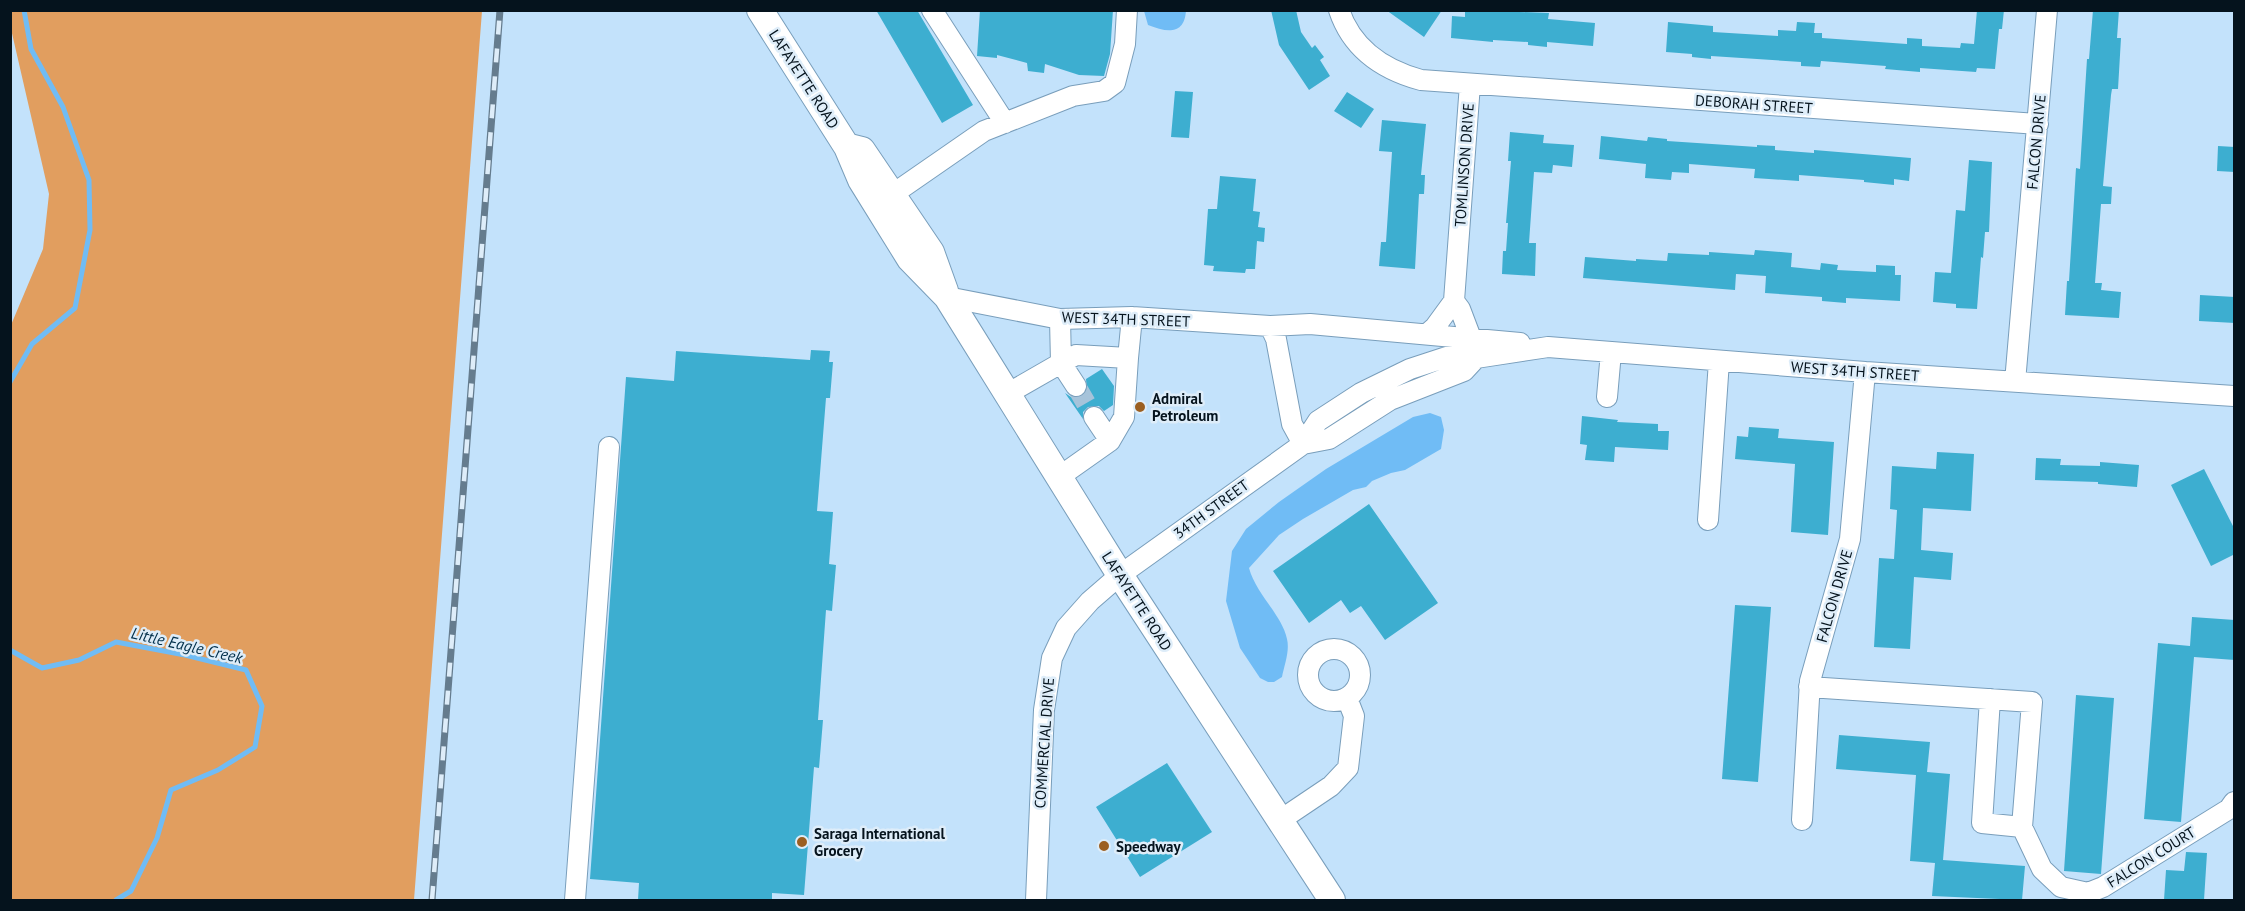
<svg xmlns="http://www.w3.org/2000/svg" width="2245" height="911" font-family="'PT Sans',sans-serif">
	<style>
		.green { fill: #e19e5f }
		.water { fill: #70bcf5 }
		.lines { fill: none; stroke-linecap: round; stroke-linejoin: round }
		.stream { stroke: #70bcf5; stroke-width: 5 }
		.building { fill: #3daed0 }
		.minor-tunnel { stroke: #a6c3da; stroke-width: 20; stroke-dasharray: 20 10; stroke-linecap: butt }
		.minor-casing { stroke: #799ebb; stroke-width: 22 }
		.major-casing { stroke: #799ebb; stroke-width: 28 }
		.minor { stroke: #fff; stroke-width: 20 }
		.major { stroke: #fff; stroke-width: 26 }
		.rail-casing { stroke: #657c8e; stroke-width: 7 }
		.rail { stroke: #deedf9; stroke-width: 4.5; stroke-dasharray: 14; stroke-linecap: butt }
		.poi-dot { fill: #9b5f21; stroke: #deedf9; stroke-width: 2 }
		.labels { text-anchor: middle; dominant-baseline: central; stroke-width: 5; stroke-linejoin: round; paint-order: stroke }
		.street-label { font-size: 15px; fill: #05131d; stroke: #deedf9 }
		.poi-label { font-size: 15px; font-weight: bold; fill: #05131d; stroke: #deedf9; text-anchor: start }
		.water-label { font-size: 16px; font-style: italic; fill: #022f4a; stroke: #deedf9 }
	</style>
	<rect width="100%" height="100%" fill="#c3e2fb"/>
	<path class="green" d="M10 11H482L414 900H11V325L43 249 49 194 11 29Z"/>
	<path class="water" d="M1144 11H1186C1184 36 1166 32 1148 25Z
		M1430 413 1441 417 1444 430 1441 449 1405 470 1391 473 1372 481 1366 487 1353 490 1303 519 1279 535 1249 568C1256 594 1282 615 1287 639 1290 651 1284 666 1282 677L1274 682H1268L1260 678 1240 648 1226 601 1232 551 1246 529 1279 502 1326 469 1413 417Z"/>
	<g class="lines">
		<path class="stream" d="M10 382 32 344 75 308 90 230 89 180 63 107 31 49 24 10
			M10 650 42 668 79 660 116 642 185 655 246 670 262 706 255 747 218 770 171 790 157 838 131 891 116 900"/>
	</g>
	<path class="building" d="M876 10H917L973 105 942 123Z
		M980 10H1113L1110 54 1104 76 1079 75 1045 64 1044 73 1028 71 1027 63 997 55V58L977 56Z
		M1271 10H1296L1301 32 1312 48 1315 45 1324 57 1320 60 1330 76 1309 90 1279 45Z
		M1386 10H1442L1424 37Z
		M1465 10 1549 13 1548 19 1595 23 1593 46 1547 42V47L1528 45V42L1493 40V42L1451 38 1452 16 1465 17Z
		M1977 10H2004L2002 29H1999L1995 69 1977 68 1976 72 1920 68V72L1885 69 1886 66 1821 61 1820 67 1801 66V62L1711 56V59L1692 57V54L1666 52 1668 22 1713 26V32L1778 36V30L1796 31 1797 22 1815 23 1814 33H1822V38L1907 44V38L1922 39V46L1960 48 1961 43 1974 44Z
		M2093 10H2119L2117 38H2121L2118 89H2112L2111 95 2103 186 2112 187 2111 204H2101L2095 283H2102L2101 290 2121 292 2119 318 2065 315 2067 281H2069L2076 168 2080 169 2087 59H2089Z
		M1175 91 1193 92 1189 138 1171 137Z
		M1347 92 1374 109 1361 128 1334 111Z
		M1382 120 1426 124 1421 175H1425L1424 194H1419L1415 269 1379 266 1381 242H1386L1392 152 1379 151Z
		M1510 132 1544 135 1543 143 1574 145 1572 167 1553 165 1552 173 1534 172 1529 243H1536L1535 276 1502 274 1503 251H1506L1508 223H1506L1511 161H1508Z
		M1601 136 1647 141 1648 137 1667 139V141L1757 147V145L1775 146V150L1814 153V150L1911 158 1909 181 1894 179V185L1864 182V180L1799 175V181L1754 178 1755 169 1689 164V173L1672 172 1671 180 1645 178 1646 164 1599 159Z
		M2218 146 2235 147V172L2217 171Z
		M1969 160 1992 162 1989 232H1985L1983 258 1981 257 1977 309 1956 308V304L1933 302 1935 272 1951 273 1956 210 1965 211Z
		M1220 176 1256 179 1253 211 1260 212 1258 227 1265 228 1264 242 1257 241 1255 269H1246L1245 273 1213 271 1214 266 1204 265 1208 209H1217Z
		M1755 250 1792 253 1791 267 1820 270 1821 263 1838 265 1837 270 1876 272V265L1895 266V275H1901L1900 301 1846 298V303L1822 301V297L1765 293 1766 276 1736 274 1735 290 1583 278 1585 257 1636 261V259L1667 261 1668 253 1709 255V252L1754 255Z
		M2200 295 2235 297V323L2199 321Z
		M811 350 830 351 829 362H833L830 398H826L817 511 833 512 829 564 836 565 832 611 826 610 818 720H823L819 768 814 767 804 895 772 893V900H638L639 883 590 879 626 377 674 381 676 351 810 360Z
		M1102 369 1114 386 1113 405 1104 411 1099 406 1088 407 1083 412V419L1065 393 1071 397 1082 396 1087 391 1086 379Z
		M1582 416 1618 420 1617 422 1658 424V431H1669L1668 450 1615 447 1614 462 1585 460 1587 445 1580 444Z
		M1749 427 1779 429 1778 438 1834 442 1828 535 1791 532 1795 464 1735 459 1737 436 1748 437Z
		M1937 452 1974 454 1971 511 1923 508 1921 550 1953 553 1951 580 1914 577 1910 649 1874 647 1879 558 1894 559 1897 510 1890 509 1892 466 1936 469Z
		M2036 458 2061 459 2060 465 2100 466V462L2139 465 2137 487 2098 484V482L2035 480Z
		M2204 469 2235 530V554L2211 566 2171 485Z
		M1369 504 1438 603 1385 640 1361 606 1350 613 1341 600 1309 623 1273 571Z
		M1735 605 1771 607 1758 782 1722 779Z
		M2192 617 2235 620V660L2194 657 2181 822 2144 819 2158 643 2190 646Z
		M2076 695 2114 698 2101 874 2064 871Z
		M1839 735 1930 742 1927 772 1950 774 1943 860 2025 866 2022 900 1932 896 1935 863 1910 861 1916 775 1836 769Z
		M1167 763 1212 832 1140 877 1096 807Z
		M2186 852 2207 853 2204 900H2164L2166 870 2184 871Z"/>
	<g class="lines">
		<path class="minor-tunnel" d="M1076 386 1094 417"/>
		<g class="minor-casing">
			<path id="minor" d="M932 10 1005 123
				M1339 10C1352 49 1384 70 1421 80L2038 124
				M1470 84 1454 301 1460 309 1471 338
				M893 194 984 131 1073 96 1104 91 1115 83 1125 44 1127 10
				M947 297 1060 319 1132 317 1270 326 1310 324 1520 343
				M1060 319 1061 363 1076 355 1128 358 1132 317
				M1270 326 1276 339 1292 424 1303 444
				M1427 334 1435 327 1454 301
				M2015 382 2047 10
				M1007 394 1061 363 1076 386
				M1607 397 1611 352
				M1094 417 1110 441
				M1303 444 1329 439 1390 400 1464 371 1476 358
				M1059 477 1110 441 1124 417 1128 358
				M1708 520 1719 361
				M1308 675a26 26 0 1 1 52 0a26 26 0 1 1-52 0Z
				M1809 687 2032 702 2022 827 2042 869 2061 887 2088 893 2103 887 2229 809 2234 802
				M1990 699 1982 823 2022 827
				M1802 820 1810 681 1850 539 1865 372
				M1279 821 1331 786 1348 768 1354 716 1347 698
				M575 900 609 447
				M1036 900 1044 710 1052 658 1066 628 1090 601 1120 575 1303 444 1318 421 1361 393 1410 369 1462 352 1476 358 1548 347 1865 372 2234 396"/>
		</g>
		<g class="major-casing">
			<path id="major" d="M760 10 847 147 861 180 910 259 947 297 1120 575 1332 900
				M850 147 862 150 931 252 945 291"/>
		</g>
		<use href="#minor" class="minor"/>
		<use href="#major" class="major"/>
		<g class="rail-casing">
			<path id="rail" d="M432 900 500 10"/>
		</g>
		<use href="#rail" class="rail"/>
	</g>
	<g class="poi-dot">
		<circle cx="1140" cy="407" r="6"/>
		<circle cx="802" cy="842" r="6"/>
		<circle cx="1104" cy="846" r="6"/>
	</g>
	<g class="labels">
		<g class="street-label">
			<text transform="translate(804 79) rotate(57)">LAFAYETTE ROAD</text>
			<text transform="translate(1754 104) rotate(4)">DEBORAH STREET</text>
			<text transform="translate(2036 142) rotate(-85)">FALCON DRIVE</text>
			<text transform="translate(1464 165) rotate(-86)">TOMLINSON DRIVE</text>
			<text transform="translate(1126 319) rotate(2)">WEST 34TH STREET</text>
			<text transform="translate(1855 371) rotate(4)">WEST 34TH STREET</text>
			<text transform="translate(1211 509) rotate(-36)">34TH STREET</text>
			<text transform="translate(1834 596) rotate(-74)">FALCON DRIVE</text>
			<text transform="translate(1137 601) rotate(57)">LAFAYETTE ROAD</text>
			<text transform="translate(1044 743) rotate(-86)">COMMERCIAL DRIVE</text>
			<text transform="translate(2151 857) rotate(-32)">FALCON COURT</text>
		</g>
		<g class="poi-label">
			<text x="1152" y="398">Admiral<tspan x="1152" dy="17">Petroleum</tspan></text>
			<text x="814" y="833">Saraga International<tspan x="814" dy="17">Grocery</tspan></text>
			<text x="1116" y="846">Speedway</text>
		</g>
		<g class="water-label">
			<text transform="translate(187 645) rotate(13)">Little Eagle Creek</text>
		</g>
	</g>
	<rect width="2245" height="911" fill="none" stroke="#05131d" stroke-width="24"/>
</svg>
